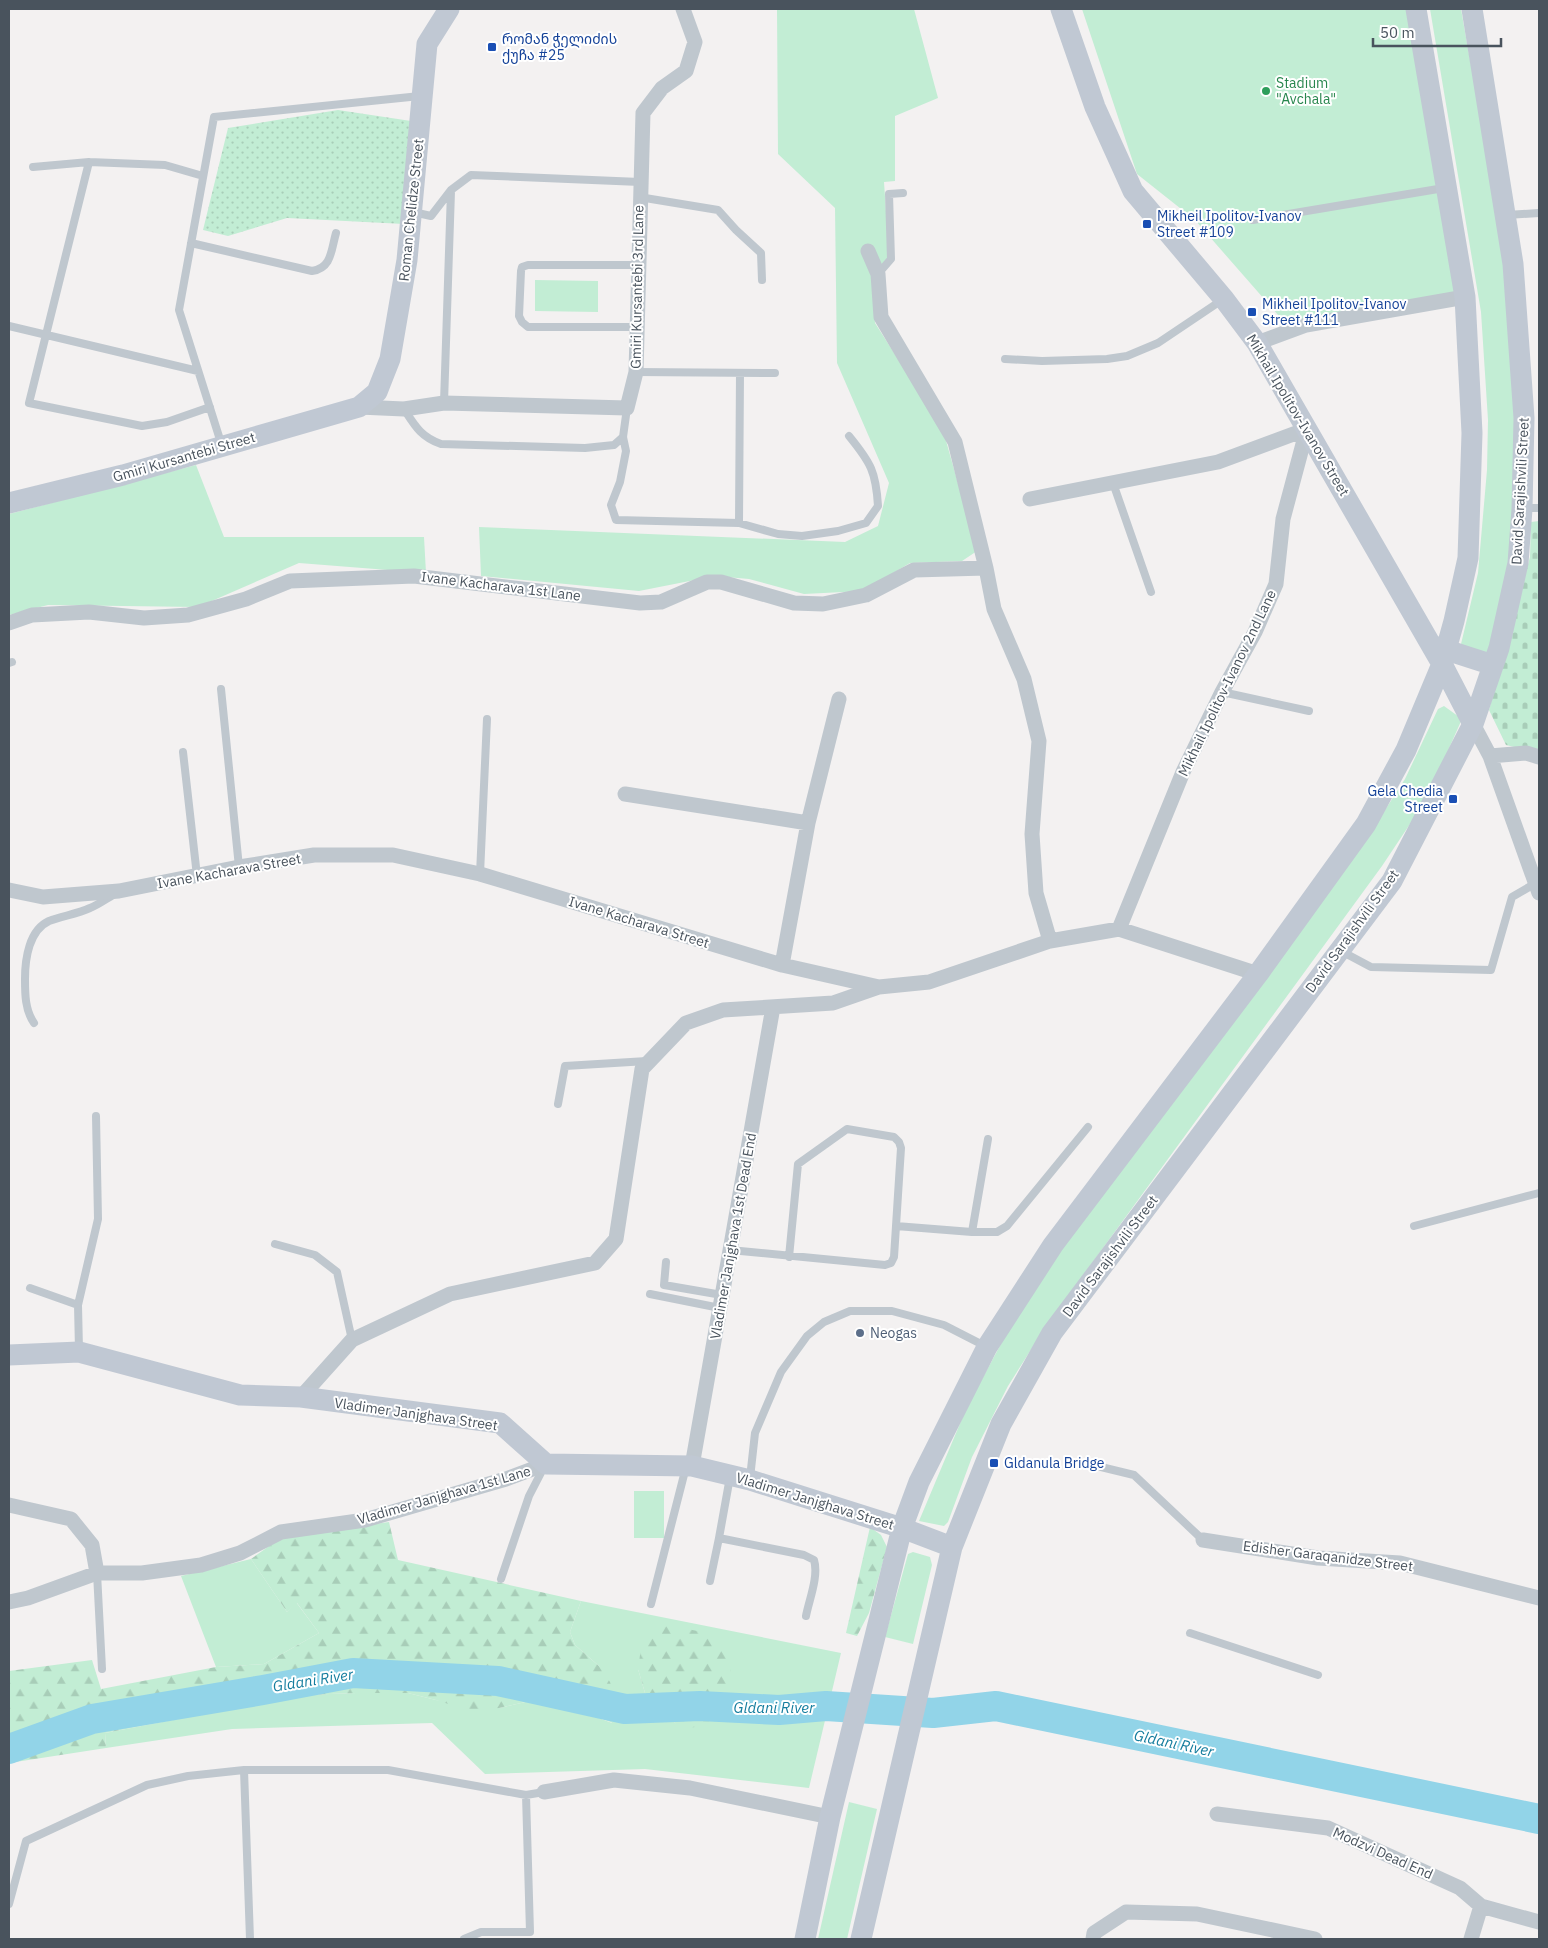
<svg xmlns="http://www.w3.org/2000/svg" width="1548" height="1948" font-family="'IBM Plex Sans','Noto Sans Georgian',sans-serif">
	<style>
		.green { fill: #c2edd4; fill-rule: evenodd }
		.forest { fill: url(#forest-firs) }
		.cemetery { fill: url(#cemetery-stones) }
		.park { fill: url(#park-dots) }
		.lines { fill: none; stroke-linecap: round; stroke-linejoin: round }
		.river { stroke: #92d4e8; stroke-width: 30 }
		.lane { stroke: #bfc7ce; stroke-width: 8 }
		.street { stroke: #bfc7ce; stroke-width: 15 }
		.secondary { stroke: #c0c8d3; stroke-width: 21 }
		.transit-dot { fill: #1a4fb4; stroke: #fff; stroke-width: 2 }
		.leisure-dot { fill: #2e9e5b; stroke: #fff; stroke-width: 2 }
		.service-dot { fill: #5c6f8a; stroke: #fff; stroke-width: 2 }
		.labels { text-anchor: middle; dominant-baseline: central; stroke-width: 4; stroke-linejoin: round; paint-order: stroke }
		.transit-label { font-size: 14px; fill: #164399; stroke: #fff; text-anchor: start }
		.leisure-label { font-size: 14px; fill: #27864d; stroke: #fff; text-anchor: start }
		.street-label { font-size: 14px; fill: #49535d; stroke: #fff }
		.service-label { font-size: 14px; fill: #4e5e75; stroke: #fff; text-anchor: start }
		.water-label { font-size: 15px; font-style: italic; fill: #157d9e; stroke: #fff }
	</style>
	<defs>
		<pattern id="forest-firs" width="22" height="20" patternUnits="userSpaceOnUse" patternTransform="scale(1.25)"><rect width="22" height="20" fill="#c2edd4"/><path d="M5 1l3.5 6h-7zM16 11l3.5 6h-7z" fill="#a8cdb8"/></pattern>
		<pattern id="cemetery-stones" width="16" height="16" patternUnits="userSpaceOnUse" patternTransform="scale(1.25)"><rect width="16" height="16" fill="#c2edd4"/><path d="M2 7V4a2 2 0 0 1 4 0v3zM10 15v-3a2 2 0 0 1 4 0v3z" fill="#a8cdb8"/></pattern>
		<pattern id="park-dots" width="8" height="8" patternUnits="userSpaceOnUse" patternTransform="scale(1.25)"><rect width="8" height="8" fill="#c2edd4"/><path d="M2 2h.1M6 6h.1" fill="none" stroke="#a8cdb8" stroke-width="1.8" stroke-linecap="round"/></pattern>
	</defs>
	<rect width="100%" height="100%" fill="#f3f1f1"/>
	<path class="green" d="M777 9H914L938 98 895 116V181L884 182 889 256 873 275 875 323 943 430 977 551 962 561 910 563 863 591 804 594 749 579 715 576 639 591 481 576 479 527 845 542 878 526 889 483 837 363 835 208 778 154Z
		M1082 9H1407L1456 292 1285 323 1195 220 1137 174Z
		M1430 9H1461C1494 198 1536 392 1506 585 1503 607 1495 629 1490 651L1485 657 1461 644 1478 573 1487 470 1488 420 1481 312Z
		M535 280 598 281V312L535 311Z
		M196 465 224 537H424L426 573 299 563 198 607 48 605 9 615V514Z
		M1444 706 1462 719 1426 800 1382 866 1046 1326 1008 1386 972 1457 948 1522 944 1526 919 1521 967 1407 1016 1316 1057 1255 1376 824 1405 779 1438 709Z
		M634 1491H664V1538H634Z
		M913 1552 930 1557 932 1565 913 1644 885 1637 908 1554Z
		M251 1559 287 1612 296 1602 319 1633 264 1664 216 1667 181 1576Z
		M581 1601 841 1653 809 1788 645 1769 485 1774 432 1723 232 1729 106 1748 105 1733 303 1695 356 1693H408L436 1700 499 1708 534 1700 570 1707 612 1723 599 1666 575 1645 570 1632ZM638 1669 676 1724 645 1693Z
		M849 1802 877 1809 847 1939H818Z"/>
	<path class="forest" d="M389 1522 398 1560 581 1601 570 1632 575 1645 599 1666 610 1682 615 1697 613 1723 570 1707 534 1700 499 1708 467 1710 436 1700 408 1693H356L303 1695 105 1733 106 1748 9 1763V1671L92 1660 101 1689 216 1667 264 1664 319 1633 297 1603 287 1612 251 1559 282 1537Z
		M870 1527 881 1535 887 1547 869 1613 857 1636 846 1633Z
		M657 1626C681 1626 702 1631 724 1640L732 1661 728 1690 707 1725 689 1728 676 1724 645 1693 638 1669 641 1648 646 1633Z"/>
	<path class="cemetery" d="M1539 521V753L1506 745 1489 710 1530 557 1531 522Z"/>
	<path class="park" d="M338 110 411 121 404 224 287 218 228 236 203 230 228 128Z"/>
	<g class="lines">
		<path class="river" d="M9 1749 92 1719 263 1690 353 1673 498 1681 625 1709 700 1706 779 1710 826 1706 933 1713 996 1706 1539 1819"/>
		<path class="lane" d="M33 167 89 162
			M203 176 165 165 89 162 29 403 142 426 167 422 210 407
			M639 197 718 210 736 230 761 253 762 280
			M413 212 431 216 451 190 471 175 640 182
			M1507 215 1539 213
			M1253 220 1444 188
			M191 243 312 271C332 268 331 250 336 233
			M878 274 891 259 889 194 903 193
			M9 326 198 371
			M637 327H528L522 322 519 316 521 271 522 267 528 265H638
			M1005 359 1042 361 1107 359 1127 356 1158 343 1222 300
			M636 372 775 373
			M444 403 451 191
			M627 408 623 437 626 451 620 482 611 505 616 520 739 523 778 534 802 536 838 531 866 523 878 506C876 472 871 463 849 436
			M404 409C415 426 421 437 441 444L585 448 614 445 623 437
			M222 446 179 310 214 117 420 96
			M1113 483 1151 592
			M1524 508H1539
			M739 523 740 373
			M9 663 12 662
			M221 689 239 867
			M1222 692 1309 711
			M183 752 197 876
			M480 874 487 719
			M1341 951 1371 967 1491 970 1512 897 1536 883
			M34 1023C25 1010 25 994 25 979 25 959 29 930 49 921 62 916 77 914 90 908 98 905 106 899 113 895
			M558 1104 565 1066 647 1061
			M1414 1226 1539 1193
			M972 1232H997L1007 1226 1088 1127
			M275 1244 315 1255 337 1272 352 1340
			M730 1250 885 1265 891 1263 894 1257 896 1226 972 1232 988 1139
			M789 1257 798 1164 847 1129 894 1137 899 1142 901 1148 896 1226
			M666 1262 664 1285 722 1295
			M30 1288 78 1305 79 1350
			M650 1294 720 1308
			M78 1305 98 1219 96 1116
			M1101 1467 1134 1475 1203 1540
			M730 1477 719 1538 804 1555 814 1560C819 1576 809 1600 806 1616
			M750 1478 755 1433 781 1372 807 1336 824 1322 850 1311H892L944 1325 985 1346
			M97 1573 102 1669
			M501 1579 529 1496 545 1465
			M710 1581 719 1538
			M651 1604 686 1467
			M1190 1633 1318 1675
			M244 1770 250 1939
			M9 1904 26 1841 147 1785 188 1776 244 1770H388L526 1795 544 1792
			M464 1939 481 1932H530L526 1795"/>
		<path class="street" d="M868 251 878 274 881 317 955 442 986 568 994 609 1024 679 1039 741 1032 834 1036 893 1050 941
			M1257 343 1306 325 1465 297
			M359 407 404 409 444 403 627 408 636 372 643 113 662 88 686 71 695 42 683 9
			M1030 499 1218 462 1307 429
			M9 623 32 615 89 612 144 618 188 615 246 599 290 581 414 576 640 603 661 602 707 582H721L794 603 823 604 866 595 914 570 986 568
			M1473 724 1490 756 1539 893
			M1490 756 1526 753 1539 757
			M625 794 808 823
			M9 890 43 897 119 891 239 867 314 855H393L480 874 782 965 879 987 929 982 1050 941 1119 929 1258 974
			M1119 929 1183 772 1222 692 1255 632 1276 584 1283 519 1307 429
			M782 965 808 823 839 699
			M301 1397 352 1340 450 1294 595 1263 616 1239 642 1069 686 1023 723 1010 833 1003 879 987
			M692 1466 773 1007
			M9 1505 71 1519 92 1545 97 1573 28 1598 9 1602
			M1203 1540 1318 1558 1400 1563 1539 1598
			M97 1573H142L201 1565 240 1553 281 1532 365 1520 506 1479 546 1464
			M544 1792 614 1780 690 1788 830 1817
			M1217 1814 1328 1828 1460 1888 1481 1906 1539 1922
			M1093 1939 1094 1933 1126 1912 1197 1914 1315 1939
			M1471 1939 1481 1906"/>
		<path class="secondary" d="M1061 9 1095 107 1133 191 1224 299 1257 343 1442 664 1473 724
			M9 503 123 475 359 407 377 392 390 359 407 260 427 44 449 9
			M1434 646 1493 665
			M9 1355 79 1352 240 1395 301 1397 500 1423 546 1464 692 1466 750 1480 902 1528 952 1547
			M805 1939 830 1817 902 1528 919 1482 987 1347 1053 1245 1258 974 1366 824 1406 750 1442 664 1454 621 1468 558 1472 433 1465 297 1416 9
			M861 1939 952 1547 1001 1424 1052 1333 1392 881 1473 724 1499 648 1518 563 1522 509 1524 418 1513 264 1472 9"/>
	</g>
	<g class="transit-dot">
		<rect x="487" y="42" width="10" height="10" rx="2.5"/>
		<rect x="1142" y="219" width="10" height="10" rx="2.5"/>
		<rect x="1247" y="307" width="10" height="10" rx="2.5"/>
		<rect x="1448" y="794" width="10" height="10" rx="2.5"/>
		<rect x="989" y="1458" width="10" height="10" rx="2.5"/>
	</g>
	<circle class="leisure-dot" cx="1266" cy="91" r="5"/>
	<circle class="service-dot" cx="860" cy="1333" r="5"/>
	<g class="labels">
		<g class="transit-label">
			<text x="502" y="39">რომან ჭელიძის<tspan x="502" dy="16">ქუჩა #25</tspan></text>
			<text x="1157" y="216">Mikheil Ipolitov-Ivanov<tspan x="1157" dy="16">Street #109</tspan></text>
			<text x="1262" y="304">Mikheil Ipolitov-Ivanov<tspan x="1262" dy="16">Street #111</tspan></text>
			<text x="1443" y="791" text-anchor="end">Gela Chedia<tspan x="1443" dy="16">Street</tspan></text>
			<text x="1004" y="1463">Gldanula Bridge</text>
		</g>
		<g class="leisure-label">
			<text x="1276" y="83">Stadium<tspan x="1276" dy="16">"Avchala"</tspan></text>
		</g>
		<g class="street-label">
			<text transform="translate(411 210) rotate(-84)">Roman Chelidze Street</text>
			<text transform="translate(637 287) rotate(-89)">Gmiri Kursantebi 3rd Lane</text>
			<text transform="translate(1298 415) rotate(59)">Mikhail Ipolitov-Ivanov Street</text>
			<text transform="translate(184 457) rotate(-16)">Gmiri Kursantebi Street</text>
			<text transform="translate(1520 491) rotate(-87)">David Sarajishvili Street</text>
			<text transform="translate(501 586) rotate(7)">Ivane Kacharava 1st Lane</text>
			<text transform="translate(1227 683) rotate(-64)">Mikhail Ipolitov-Ivanov 2nd Lane</text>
			<text transform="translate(229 871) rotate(-10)">Ivane Kacharava Street</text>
			<text transform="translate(639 922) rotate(17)">Ivane Kacharava Street</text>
			<text transform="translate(1352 931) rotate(-54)">David Sarajishvili Street</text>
			<text transform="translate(733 1236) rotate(-80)">Vladimer Janjghava 1st Dead End</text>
			<text transform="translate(1110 1256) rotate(-53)">David Sarajishvili Street</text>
			<text transform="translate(416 1414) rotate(8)">Vladimer Janjghava Street</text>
			<text transform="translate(444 1495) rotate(-16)">Vladimer Janjghava 1st Lane</text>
			<text transform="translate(815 1501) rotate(17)">Vladimer Janjghava Street</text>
			<text transform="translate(1328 1556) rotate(7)">Edisher Garaqanidze Street</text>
			<text transform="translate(1383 1853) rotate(24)">Modzvi Dead End</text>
		</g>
		<g class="service-label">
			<text x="870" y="1333">Neogas</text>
		</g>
		<g class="water-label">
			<text transform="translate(313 1680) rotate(-9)">Gldani River</text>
			<text x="774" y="1707">Gldani River</text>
			<text transform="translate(1174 1743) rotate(12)">Gldani River</text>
		</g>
	</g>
	<rect width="1548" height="1948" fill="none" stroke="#49535d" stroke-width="20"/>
	<path d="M1373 38v8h128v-8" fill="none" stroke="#49535d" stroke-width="2.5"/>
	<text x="1380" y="38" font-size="15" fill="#49535d" stroke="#ffffff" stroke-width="4" paint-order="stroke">50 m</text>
</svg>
